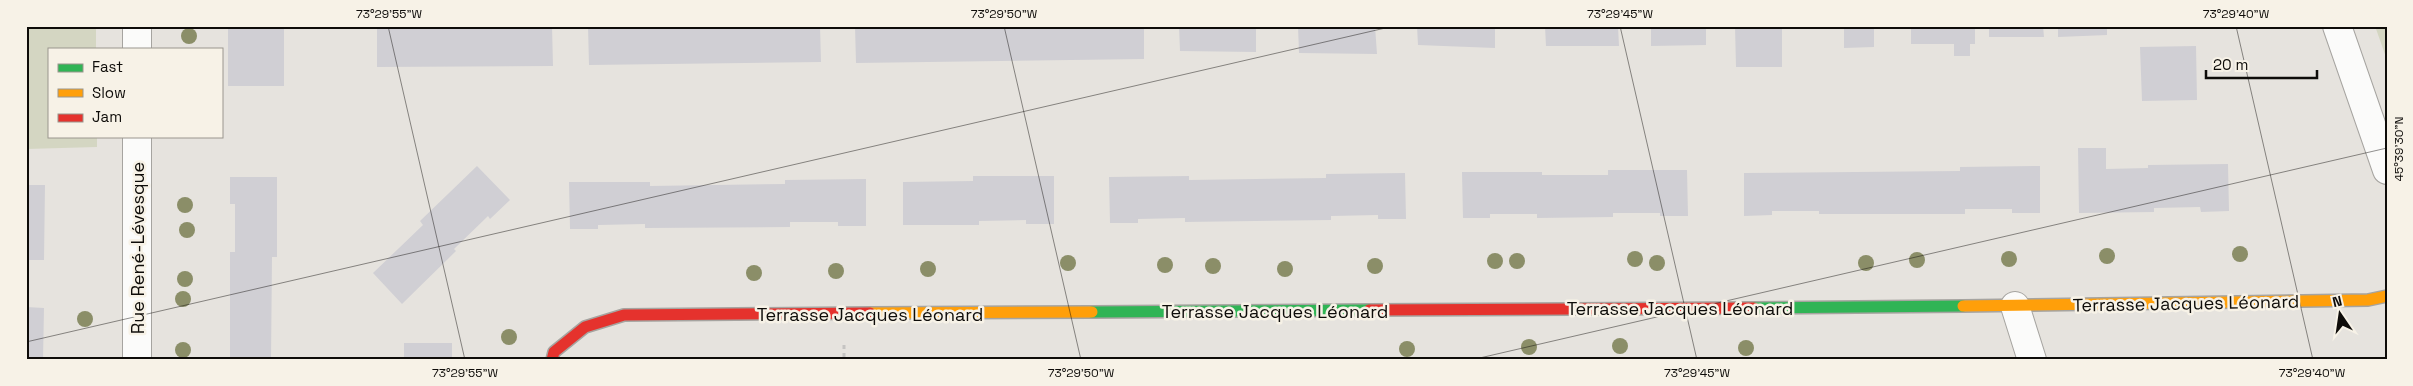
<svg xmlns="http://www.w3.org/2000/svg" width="2413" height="386" font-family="'Space Grotesk',sans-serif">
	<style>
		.green { fill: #d4d6c2 }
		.building { fill: #d0cfd4 }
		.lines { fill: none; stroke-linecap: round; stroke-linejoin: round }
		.street-casing { stroke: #a6a4a0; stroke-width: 30 }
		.fast-casing { stroke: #a6a4a0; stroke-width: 14 }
		.slow-casing { stroke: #a6a4a0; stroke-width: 14 }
		.jam-casing { stroke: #a6a4a0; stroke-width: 14 }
		.path { stroke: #c5c4c2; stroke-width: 3; stroke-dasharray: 4 4; stroke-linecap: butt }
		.street { stroke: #fbfbfa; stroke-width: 28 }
		.fast { stroke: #30b455; stroke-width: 11 }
		.slow { stroke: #ff9f0a; stroke-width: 11 }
		.jam { stroke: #e5322d; stroke-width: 11 }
		.tree { fill: #8b8e68 }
		.ticks { fill: none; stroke: #0e0c09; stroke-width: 1; stroke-opacity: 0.45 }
		.labels { text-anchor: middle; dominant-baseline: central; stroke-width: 5; stroke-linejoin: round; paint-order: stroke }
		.street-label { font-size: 18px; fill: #0e0c09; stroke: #f7f2e7 }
		.neatline { fill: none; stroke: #0e0c09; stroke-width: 2 }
		.ticks-label { font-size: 12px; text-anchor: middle; fill: #0e0c09 }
	</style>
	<rect width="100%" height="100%" fill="#e6e3de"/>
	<path class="green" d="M26 26H96V49H49V136H97V147L26 149Z
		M2375 26H2387V60Z"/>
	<path class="building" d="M228 26H284V86H228Z
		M377 26H552L553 66 377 67Z
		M588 26H820L821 62 589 65Z
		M855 26H1144V59L856 63Z
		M1179 26H1256V52L1180 51Z
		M1298 26H1375L1377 54 1299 53Z
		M1417 26H1495V48L1418 45Z
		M1545 26H1618L1619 46H1546Z
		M1651 26H1706V45L1651 46Z
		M1735 26H1782V67H1736Z
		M1844 26H1874V47L1844 48Z
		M1911 26H1975V44H1970V56H1954V44H1911Z
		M1989 26H2043L2044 37H1989Z
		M2058 26H2107V35L2058 37Z
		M2196 46 2197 100 2142 101 2140 47Z
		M2078 148H2106V169L2148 168V165L2228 164 2229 211 2201 212 2200 207 2154 208V212L2079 213Z
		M477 166 510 200 490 219 488 216 454 249 456 251 402 304 373 273 423 225 420 221Z
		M2040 166V213H2012V209H1965V214H1819V211H1772V215L1744 216V173L1960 171V167Z
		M1608 170H1687L1688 216H1660V213H1613V217L1537 218V214H1490V218H1463L1462 172H1542V175H1608Z
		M1405 173 1406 219H1378V215L1331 216V220L1185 222V218L1138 219V223H1110L1109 177 1189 176V180L1326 178V174Z
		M973 176H1054V224H1026V220L979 221V225H903V182L973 181Z
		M230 177H277V257H272L271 360H230V252H235V204H230Z
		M866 179V226H838V222H790V227L645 228V224L598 225V229H570L569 182H650V186L785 184V180Z
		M26 185H45L44 260H26Z
		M26 307 44 308 43 360H26Z
		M404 343H452V360H404Z"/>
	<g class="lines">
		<g class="street-casing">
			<path id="street" d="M2337 26 2387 170
				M137 49V26
				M2015 306 2032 360
				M137 360V136"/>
		</g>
		<g class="fast-casing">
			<path id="fast" d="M1754 308 1963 306
				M1092 312 1369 310"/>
		</g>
		<g class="slow-casing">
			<path id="slow" d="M1963 306 2368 300 2387 296
				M870 313 1092 312"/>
		</g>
		<g class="jam-casing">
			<path id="jam" d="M1369 310 1754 308
				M552 360 554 352 585 327 624 315 870 313"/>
		</g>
		<path class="path" d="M844 345V360"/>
		<use href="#street" class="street"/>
		<use href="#fast" class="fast"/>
		<use href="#slow" class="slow"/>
		<use href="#jam" class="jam"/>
	</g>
	<g class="tree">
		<circle cx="189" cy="36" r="8"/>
		<circle cx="185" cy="205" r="8"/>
		<circle cx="187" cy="230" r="8"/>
		<circle cx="2240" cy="254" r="8"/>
		<circle cx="2107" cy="256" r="8"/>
		<circle cx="1635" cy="259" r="8"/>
		<circle cx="2009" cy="259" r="8"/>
		<circle cx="1917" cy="260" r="8"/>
		<circle cx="1495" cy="261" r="8"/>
		<circle cx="1517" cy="261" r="8"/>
		<circle cx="1068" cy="263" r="8"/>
		<circle cx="1657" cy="263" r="8"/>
		<circle cx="1866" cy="263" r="8"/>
		<circle cx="1165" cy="265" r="8"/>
		<circle cx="1213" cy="266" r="8"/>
		<circle cx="1375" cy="266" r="8"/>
		<circle cx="928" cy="269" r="8"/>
		<circle cx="1285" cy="269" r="8"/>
		<circle cx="836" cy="271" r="8"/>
		<circle cx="754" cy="273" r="8"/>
		<circle cx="185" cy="279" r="8"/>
		<circle cx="183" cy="299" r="8"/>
		<circle cx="85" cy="319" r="8"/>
		<circle cx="509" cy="337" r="8"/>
		<circle cx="1620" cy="346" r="8"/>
		<circle cx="1529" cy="347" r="8"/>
		<circle cx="1746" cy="348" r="8"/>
		<circle cx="1407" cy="349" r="8"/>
		<circle cx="183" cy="350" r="8"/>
	</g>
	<path class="ticks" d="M388 26 465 360M1004 26 1081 360M1620 26 1697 360M2236 26 2313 360M26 342 1394 26M1471 360 2387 148"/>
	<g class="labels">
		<g class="street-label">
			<text transform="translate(137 248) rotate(-90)">Rue René-Lévesque</text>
			<text transform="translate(2186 303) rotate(-1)">Terrasse Jacques Léonard</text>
			<text x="1680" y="308">Terrasse Jacques Léonard</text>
			<text x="1275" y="311">Terrasse Jacques Léonard</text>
			<text x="870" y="314">Terrasse Jacques Léonard</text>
		</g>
	</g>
	<rect width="2413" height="386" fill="none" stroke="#f7f2e7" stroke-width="55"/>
	<rect x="48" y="48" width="175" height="90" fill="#f7f2e7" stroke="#9a968e"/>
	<rect x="58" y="64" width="25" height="8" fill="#30b455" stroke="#9a968e"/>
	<text x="92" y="72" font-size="15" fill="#0e0c09">Fast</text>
	<rect x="58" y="89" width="25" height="8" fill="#ff9f0a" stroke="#9a968e"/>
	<text x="92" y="98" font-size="15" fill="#0e0c09">Slow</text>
	<rect x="58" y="114" width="25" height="8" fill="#e5322d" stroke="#9a968e"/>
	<text x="92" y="122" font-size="15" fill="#0e0c09">Jam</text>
	<g transform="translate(2340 314) rotate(347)" stroke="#f7f2e7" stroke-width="4" paint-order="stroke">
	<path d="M0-4L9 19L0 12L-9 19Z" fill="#0e0c09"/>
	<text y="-8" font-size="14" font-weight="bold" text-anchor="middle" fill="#0e0c09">N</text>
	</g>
	<path d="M2206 70v8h111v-8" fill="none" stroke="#0e0c09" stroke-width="2.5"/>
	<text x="2213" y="70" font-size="15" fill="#0e0c09" stroke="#f7f2e7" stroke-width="4" paint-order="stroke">20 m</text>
	<rect x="28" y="28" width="2358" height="330" class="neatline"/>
	<g class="ticks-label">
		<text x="389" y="18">73°29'55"W</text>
		<text x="1004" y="18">73°29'50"W</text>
		<text x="1620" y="18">73°29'45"W</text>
		<text x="2236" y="18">73°29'40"W</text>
		<text transform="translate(2399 149) rotate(-90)" y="4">45°39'30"N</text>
		<text x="465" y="377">73°29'55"W</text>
		<text x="1081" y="377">73°29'50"W</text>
		<text x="1697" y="377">73°29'45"W</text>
		<text x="2312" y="377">73°29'40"W</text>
	</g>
</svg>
